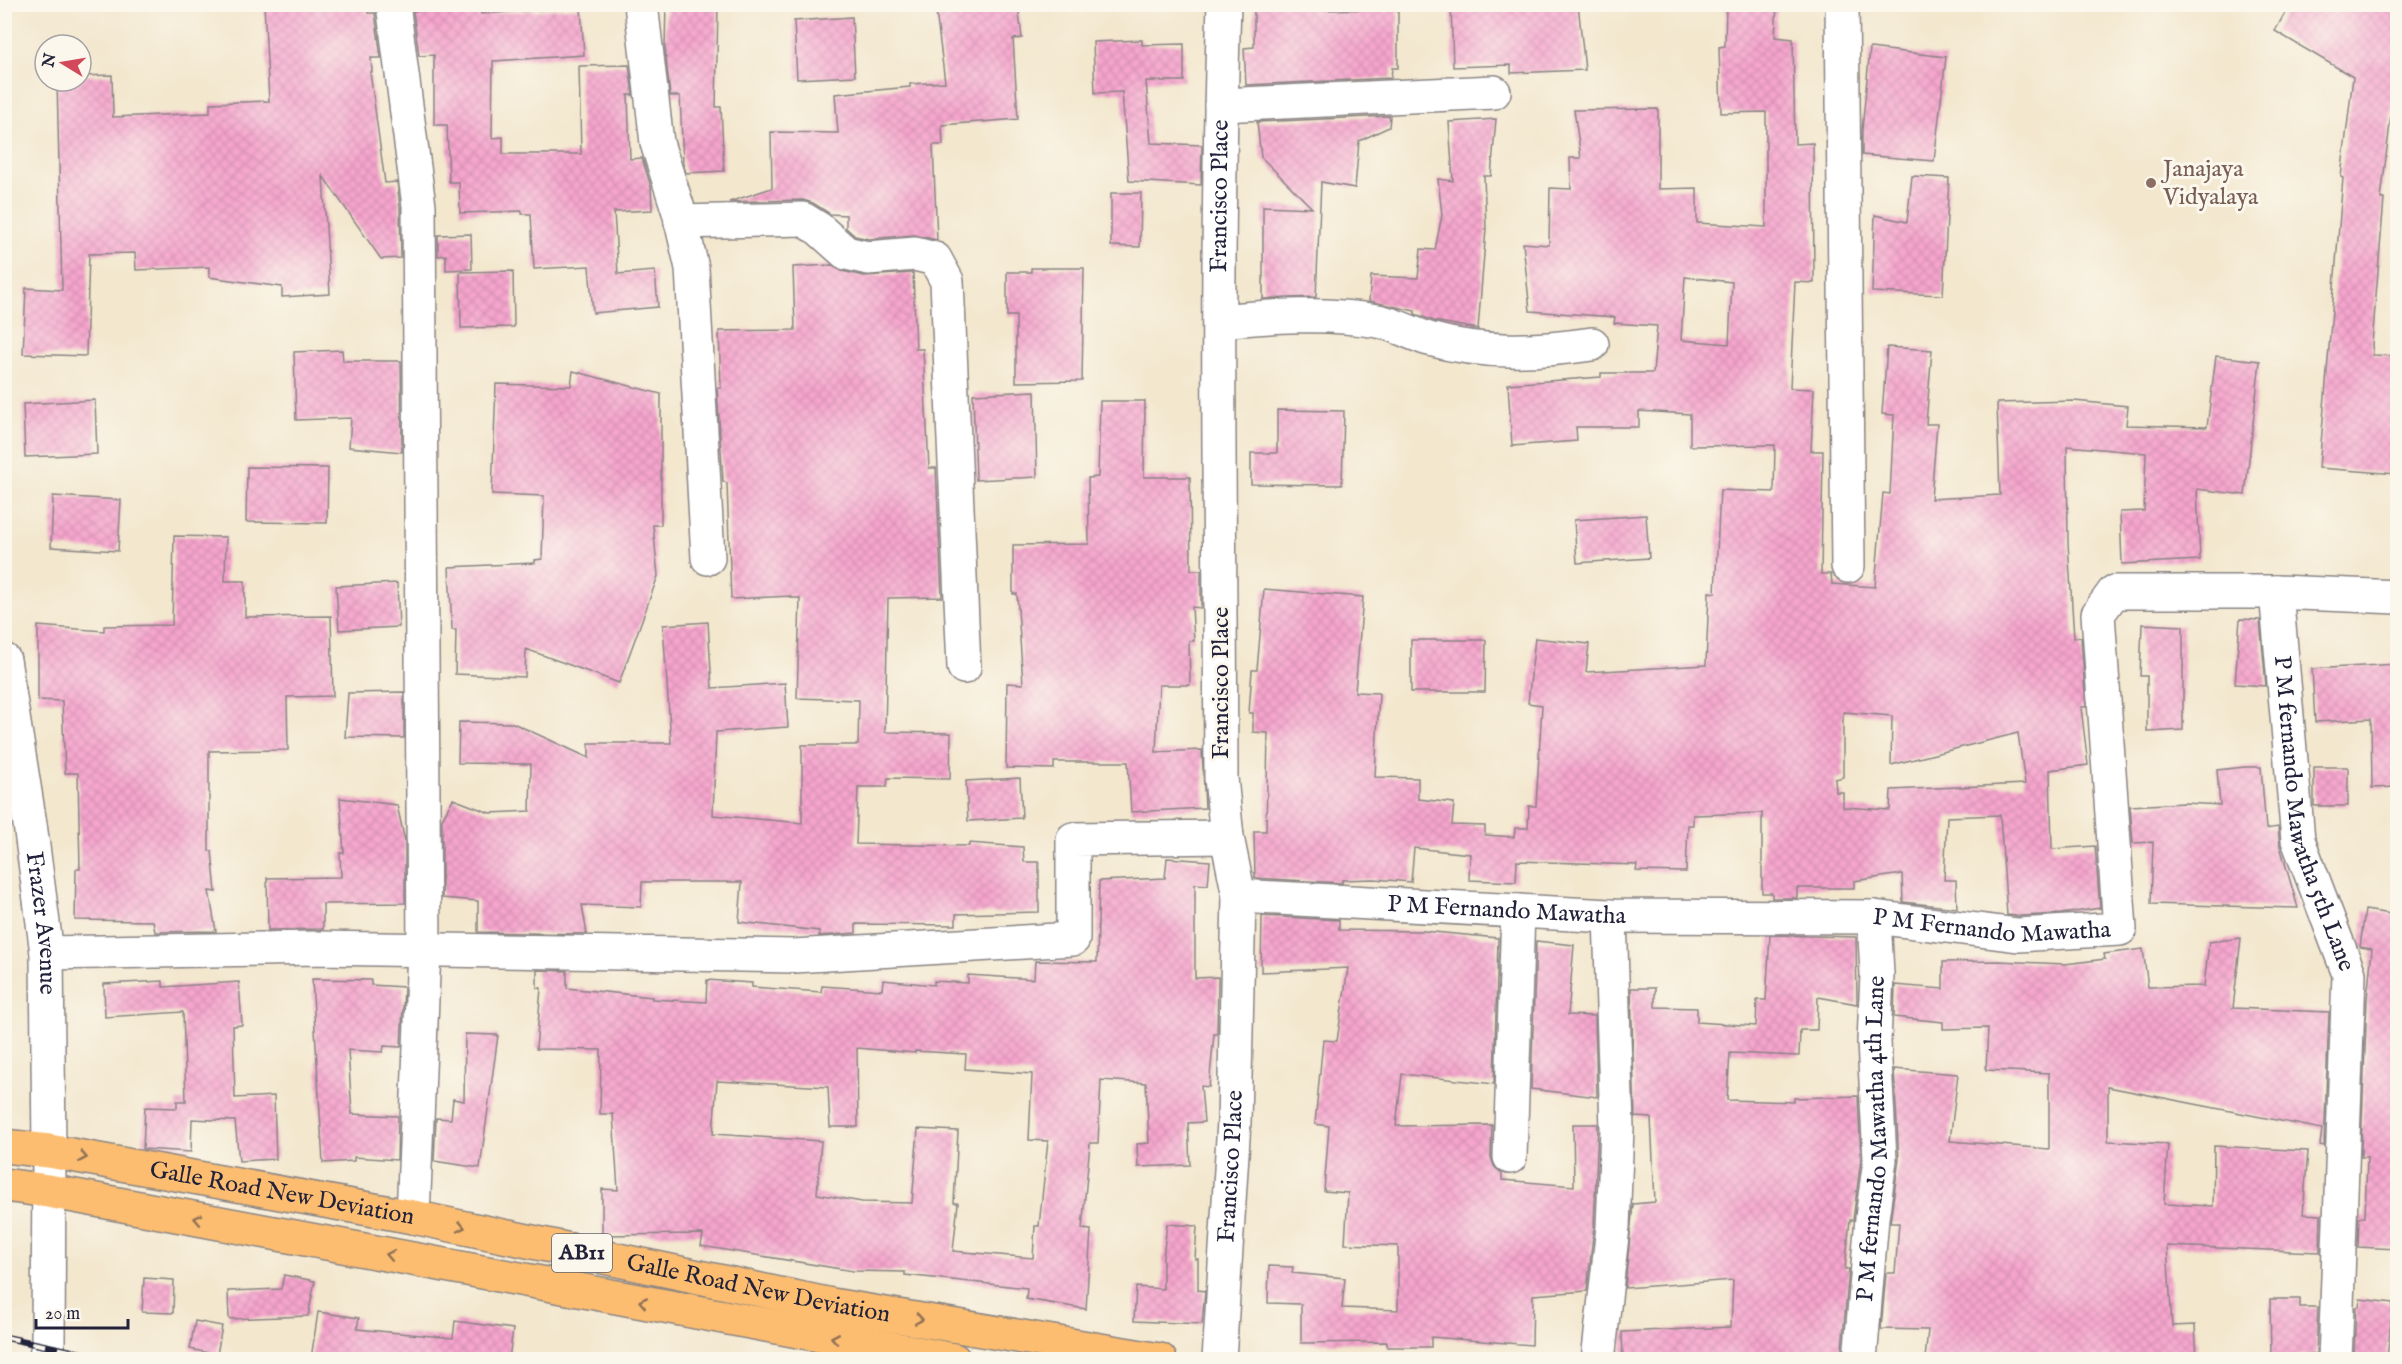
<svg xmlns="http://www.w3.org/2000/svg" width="2402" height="1364" font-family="'IM FELL English',serif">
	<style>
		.building { fill: url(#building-cross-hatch); fill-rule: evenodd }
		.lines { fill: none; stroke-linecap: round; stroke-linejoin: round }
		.minor-casing { stroke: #8a8484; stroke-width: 36 }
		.major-casing { stroke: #8a8484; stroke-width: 36 }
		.minor { stroke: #fff; stroke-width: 33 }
		.major { stroke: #fcbd6f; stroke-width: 33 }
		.rail-casing { stroke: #22223b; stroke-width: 7 }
		.rail { stroke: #fbf7ec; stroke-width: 4.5; stroke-dasharray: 14; stroke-linecap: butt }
		.oneway { stroke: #8f7055 }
		.education-dot { fill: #8d6e63; stroke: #fbf7ec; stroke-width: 2 }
		.labels { text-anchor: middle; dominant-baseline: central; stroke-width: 6; stroke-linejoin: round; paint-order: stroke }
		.shield { fill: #fbf7ec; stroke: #636270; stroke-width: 1.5 }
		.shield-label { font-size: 22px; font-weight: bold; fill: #22223b }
		.education-label { font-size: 24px; fill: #785e54; stroke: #fbf7ec; text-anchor: start }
		.street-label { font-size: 24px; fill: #22223b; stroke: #fbf7ec }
	</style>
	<defs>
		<pattern id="building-cross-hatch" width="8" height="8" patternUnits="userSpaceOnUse" patternTransform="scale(1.5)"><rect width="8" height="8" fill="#f6a5cd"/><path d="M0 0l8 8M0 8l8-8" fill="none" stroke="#d38eb1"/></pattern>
	</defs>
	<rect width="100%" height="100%" fill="#fbf7ec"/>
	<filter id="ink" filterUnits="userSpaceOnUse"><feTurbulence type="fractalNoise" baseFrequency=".0167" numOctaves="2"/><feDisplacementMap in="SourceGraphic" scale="12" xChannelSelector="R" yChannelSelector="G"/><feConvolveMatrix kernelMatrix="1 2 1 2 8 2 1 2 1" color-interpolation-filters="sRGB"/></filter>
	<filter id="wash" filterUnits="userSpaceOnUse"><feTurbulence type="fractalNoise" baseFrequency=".008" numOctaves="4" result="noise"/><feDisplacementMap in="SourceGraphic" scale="24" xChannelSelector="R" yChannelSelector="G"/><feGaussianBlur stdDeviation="1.35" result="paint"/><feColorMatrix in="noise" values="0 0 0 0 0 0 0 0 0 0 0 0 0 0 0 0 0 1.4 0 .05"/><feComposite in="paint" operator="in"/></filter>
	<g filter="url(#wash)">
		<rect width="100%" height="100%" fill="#f3e7ce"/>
		<g id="blocks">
			<path class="building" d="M264 4H368V13H375L381 58H371L372 72H370L385 183 397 182 400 207 401 258 381 259 323 176 330 294 282 297V287L209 277V267L136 270 135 253 89 254 86 356 23 354 26 288 62 290 57 81H81V76L112 75 113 117 210 113V103L269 101Z
				M436 4H480L481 14 581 7 584 55 493 61 492 138 503 137V154H581L579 66 629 65 633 95H628L630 159 642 158 651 187 652 210 614 212 618 274 655 271 658 307 593 313 589 266 534 269 531 214H522V211L460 213 459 182H449L447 125H434V55L419 56 413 11 440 10Z
				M666 4H718L716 107H721L724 171 686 173 683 163 680 96H670L665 48Z
				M935 4H1018L1022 38 1013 39 1018 119 942 125 943 145H933L937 240 914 235 869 239 855 236 846 228V215L830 214 813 203 803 200 729 202 772 188 771 132 838 133 835 94 910 87V84L945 82Z
				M1254 4H1317L1318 10 1398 9V68H1392L1391 78 1246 85 1244 48 1254 47Z
				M1511 4H1578L1585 70 1511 73V65L1453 67 1451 6Z
				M1726 4H1777L1775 37 1793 39 1795 144 1813 143 1814 283 1795 282 1790 388 1814 389 1811 451H1823L1821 574H1831L1832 584 1875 587 1883 493 1890 494 1894 415 1882 414 1887 347 1932 350 1926 424H1937L1931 499 2000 495 1997 403 2074 401 2128 406 2126 425 2207 427 2216 356 2260 361 2245 495 2197 489 2200 560 2122 564 2120 512 2144 511 2146 453 2067 446 2068 543 2074 638 2081 637 2086 707H2081L2088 765 2050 770 2052 849 2095 846 2100 908 2061 914 2019 916 2007 915 2000 815 1947 817 1944 880H1956L1957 908 1903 902 1902 874 1854 881V888H1797V898H1772V893H1762V813L1693 815V825H1688L1686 872 1636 871 1637 865 1517 861 1516 882 1469 880 1470 854 1414 848 1411 882 1374 879 1342 880V883L1255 878 1254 831H1266L1268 733 1253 732V713H1249L1252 670H1257L1264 589 1363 597 1355 692 1379 693 1375 777 1418 778V799L1454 803 1452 825 1485 826V835L1514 837 1515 828H1528L1529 806H1536L1542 705 1528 703 1535 638 1589 644 1586 672 1706 665 1709 592 1715 593 1720 490 1774 492 1775 445 1690 446V414L1639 411V427H1576L1577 441 1512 446 1508 384 1601 377V373H1653L1657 326 1614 323 1615 317 1530 311 1523 243 1549 245 1550 188 1571 189 1570 158H1581L1574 110 1658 109V189L1697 188V223L1766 227V112L1721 113 1719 47 1725 46ZM1685 277 1732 282 1729 344 1681 340ZM1843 712 1892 716 1891 765 2018 733 2025 784 1891 790 1890 810 1843 807V792H1836L1835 779 1843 777Z
				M2290 4H2397V65L2381 199H2384L2372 344 2373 355 2397 356V474L2319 468 2343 178 2341 177 2353 77 2275 31Z
				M852 17 855 76 797 79 794 21Z
				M1142 40V45L1184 44V81H1146L1151 143 1202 145 1201 185 1129 181 1122 92 1095 93 1093 42Z
				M1870 48 1946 57 1934 161 1862 155V130Z
				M1390 116 1389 127 1359 141 1355 188 1321 182 1316 297 1263 299V206L1312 208 1261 157 1257 122Z
				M1496 119 1491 176H1484L1486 229 1478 329 1434 321 1415 314V311L1369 301 1371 276 1418 278 1421 249 1435 250 1442 215 1438 179 1453 181 1449 122Z
				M1912 176 1949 178 1943 295 1872 292 1875 215 1907 222Z
				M1111 193H1141L1140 247 1111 246Z
				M471 234 472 269 446 270V255L438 256V235Z
				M831 265 842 271 864 276 913 273 916 349H923L929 468H936L942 597 888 598 885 732 951 733 950 779 888 778 887 787H858L856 844 969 846V843L1023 847 1024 862H1039V912L956 914V925L856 924V933L819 936V931L739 922 742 882H642L641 907 582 905 587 934 478 932V901L442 898V819L453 799 490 813 530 811 531 764 458 763 459 722 513 723 589 758V743H671L663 625 708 622 712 688 785 683 788 727 716 732 713 815 802 823V745H858L859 700 797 698 800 598H791V596L731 599 727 483 723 481 717 388H721L719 331 795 330 793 267Z
				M1031 268H1084L1082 381 1016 382V316H1007V272H1031Z
				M513 271 514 327 461 328 460 272Z
				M342 350 343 361H401L402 452 349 447 351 418 296 420 294 352Z
				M573 371 661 394V525H653L658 576 619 683 526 649 525 677 455 674 456 630H452L449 567 535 563V560L542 559 544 496 492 494 496 384 571 386Z
				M1035 391 1037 477 976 480 973 394Z
				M95 400 97 454 25 457 23 404Z
				M1100 401H1145L1144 477H1190L1191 570H1201V608L1192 607 1194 641H1189L1190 685H1159L1156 752 1202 750 1205 808 1131 812 1128 762H1054V769L1006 768 1007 683 1023 684 1017 594H1013V545L1089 544 1088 478 1098 477Z
				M1277 410 1344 411 1342 485 1251 484V453H1277Z
				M247 467 328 468 327 523 246 522Z
				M53 496 121 500 118 551 51 547Z
				M1646 515 1649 558 1577 563 1574 520Z
				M174 536 226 537 225 581H245V617L331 616 333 696 287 697 288 750 209 751V851H212L216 892 209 891 216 931 155 932 153 921 75 920 76 869H80L78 773H65L62 701 38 700V626L104 631V626L172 625Z
				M397 583 399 627 339 630 336 586Z
				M2240 619 2260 620 2266 686 2235 684Z
				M2142 624 2183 626V730L2147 732V676H2140Z
				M1411 640H1486L1485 692H1411Z
				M2397 664V787L2372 788 2371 719 2315 722 2312 669Z
				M404 692V738L345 737 348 693Z
				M2245 767H2261L2266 829 2278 827 2280 846 2298 908 2151 904 2153 842 2133 843 2130 806 2184 803 2220 805 2217 770Z
				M2314 767H2348V806H2314Z
				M1020 778 1022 818 968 821 966 781Z
				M340 798 397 805 405 841V903L323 904V929L268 930 267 878 341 877 340 853H344Z
				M1167 858 1210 861 1208 885 1195 884V978L1218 977 1217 1034H1214L1209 1087 1201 1086 1204 1122 1188 1123 1190 1165 1138 1167 1137 1144 1149 1143 1146 1083 1101 1080 1098 1143H1090L1082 1229 1091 1230 1086 1309 1026 1299 1027 1288 905 1275V1272L853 1271 701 1246 703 1234 602 1235V1189L618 1190 613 1114H600L601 1050 536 1049 541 988H537V970L567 971V988L652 997V999L706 1002 707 980 752 983V987L821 992 822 986 882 990 883 980 934 985V981L968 983V975L1034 979 1035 961 1097 962 1099 881 1165 878ZM857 1048 915 1053V1051L966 1054 965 1069 1032 1074 1029 1140 1048 1141 1039 1226H1035L1033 1258 953 1251 958 1203H954L958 1131 918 1129 912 1203 862 1202 817 1194 821 1141 713 1134 717 1081 828 1087 830 1127H858Z
				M2365 910 2397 915V1249L2358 1247 2359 1217H2365L2367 1157H2361V1148L2367 999 2372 949 2360 947Z
				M1262 916 1339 920V930L1423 931 1498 938 1494 1084 1402 1074 1396 1126 1492 1125 1491 1157 1494 1166 1502 1174V1180L1574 1186 1573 1124H1598L1594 1226 1587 1291 1533 1295 1532 1345 1431 1337V1347H1387V1342L1301 1343V1304L1268 1303 1269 1266 1293 1267 1292 1273 1345 1278 1342 1308 1398 1310V1246L1345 1244 1348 1193 1324 1191 1329 1126 1315 1124 1323 1040 1337 1041 1348 968 1261 972Z
				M1770 935 1856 937 1857 1004 1818 997 1817 1030H1800L1799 1056 1730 1053 1727 1100 1794 1102V1098L1858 1096 1861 1159 1853 1220H1850L1845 1269H1849L1841 1359H1623L1622 1332 1731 1327 1733 1280 1625 1288 1633 1204 1655 1202 1651 1118 1635 1117 1631 988H1655V1007L1697 1008V1022L1756 1026 1757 1000H1766Z
				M2241 938 2233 1008 2329 1012 2324 1146 2320 1145 2322 1129 2108 1087V1141L2168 1144 2164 1204 2213 1206 2214 1146 2308 1151 2303 1214 2321 1215 2320 1252 2167 1246 2172 1326 2195 1325 2197 1359H1925L1928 1330 1881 1329 1886 1273H1895L1899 1223H1890L1899 1159 1894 1069 1958 1074 1950 1141 2049 1149V1073L1986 1070 1988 1028 1943 1029V1022L1894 1017 1895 985 1943 989V962L1999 961 2065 964 2105 959 2104 954 2143 949 2148 987 2204 986 2209 942Z
				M1536 941 1574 945 1568 1015 1595 1016 1597 1097 1531 1089Z
				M312 979 371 980V985L404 987 401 1047 384 1046 383 1052 348 1050 352 1114 398 1116 397 1160 354 1157V1161L323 1163Z
				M163 981V987L239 982 242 1025 233 1026 235 1098 274 1096 276 1159 239 1161 235 1121 192 1119 191 1152 143 1149 145 1107 177 1108V1101H186L183 1012 105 1017 104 984Z
				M465 1034 498 1035 480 1168 434 1161 436 1118 451 1119 453 1099 464 1101Z
				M1167 1224 1197 1226 1195 1259H1198V1290L1205 1291 1202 1324 1134 1321 1136 1287 1163 1289V1258Z
				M284 1275 315 1281 308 1316 229 1319 228 1291 281 1289Z
				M144 1278 174 1280 173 1313 142 1312Z
				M2270 1299H2300V1307H2318L2316 1355H2301V1359H2271Z
				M2360 1299 2393 1303 2387 1359H2357V1355H2354L2356 1307H2359Z
				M318 1312 359 1318 357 1329 453 1338 455 1321 513 1329 509 1359H311Z
				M195 1321 222 1326 217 1355 190 1349Z"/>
		</g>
	</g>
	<g filter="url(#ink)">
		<use href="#blocks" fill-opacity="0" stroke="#8a8484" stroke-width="1.5"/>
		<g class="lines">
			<g class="minor-casing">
				<g id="minor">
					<path d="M393 4 419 206 424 950 413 1217"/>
					<path d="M641 4 657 143 679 212 692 268 708 558"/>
					<path d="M1842 4 1848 566"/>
					<path d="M1221 105 1494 92"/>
					<path d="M681 222 803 219 819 229 846 253 868 258 915 254 935 259 947 281 964 667"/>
					<path d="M1219 321C1272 316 1325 312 1378 321 1395 324 1412 334 1429 339 1483 354 1537 352 1592 344"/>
					<path id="s1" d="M2276 592 2298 840 2349 974 2335 1360"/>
					<path id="s2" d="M4 660 30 824 47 953 49 1151 48 1345 45 1360"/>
					<path id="s3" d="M1239 896 1610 916 1874 917 2018 935 2120 929 2098 614 2114 592H2276L2398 597"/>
					<path d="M47 953 318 948 794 956 1073 939V839L1227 837"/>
					<path d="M1510 1157 1518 911"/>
					<path id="s4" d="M1219 1360 1234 1122 1239 896 1227 837 1221 778C1220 520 1215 262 1224 4"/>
					<path d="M1598 1360 1613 1227 1617 1128 1610 916"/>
					<path id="s5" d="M1860 1360 1872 1218 1880 1160 1874 1042 1877 974 1874 917"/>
				</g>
			</g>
			<g class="major-casing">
				<g id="major">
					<path id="s6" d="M4 1146 49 1151 413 1217 832 1305 1160 1360"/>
					<path d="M4 1185 48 1191 954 1360"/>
				</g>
			</g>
			<use href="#minor" class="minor"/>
			<use href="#major" class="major"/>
			<g class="rail-casing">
				<path id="rail" d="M4 1337 112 1360"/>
			</g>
			<use href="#rail" class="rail"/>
		</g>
		<defs><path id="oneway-chevron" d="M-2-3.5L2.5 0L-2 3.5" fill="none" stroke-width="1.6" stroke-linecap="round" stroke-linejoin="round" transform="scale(1.5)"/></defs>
		<g class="oneway">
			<use href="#oneway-chevron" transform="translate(83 1157) rotate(10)"/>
			<use href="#oneway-chevron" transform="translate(198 1219) rotate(-169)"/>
			<use href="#oneway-chevron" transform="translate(461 1227) rotate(12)"/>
			<use href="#oneway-chevron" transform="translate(390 1255) rotate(-169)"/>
			<use href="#oneway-chevron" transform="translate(643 1302) rotate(-169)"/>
			<use href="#oneway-chevron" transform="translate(919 1319) rotate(9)"/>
			<use href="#oneway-chevron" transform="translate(835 1338) rotate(-170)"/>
		</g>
	</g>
	<circle class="education-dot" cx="2151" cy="183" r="6"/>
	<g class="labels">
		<rect class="shield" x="552" y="1234" width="60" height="38" rx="4.5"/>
		<g class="shield-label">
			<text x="582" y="1253">AB11</text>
		</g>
		<g class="education-label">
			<text x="2163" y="169">Janajaya<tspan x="2163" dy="28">Vidyalaya</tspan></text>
		</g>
		<g class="street-label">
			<text stroke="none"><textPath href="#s4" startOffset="1166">Francisco Place</textPath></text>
			<text transform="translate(1221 683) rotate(-90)">Francisco Place</text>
			<text stroke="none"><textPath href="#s1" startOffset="226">P M fernando Mawatha 5th Lane</textPath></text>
			<text stroke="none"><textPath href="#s3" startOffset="268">P M Fernando Mawatha</textPath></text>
			<text stroke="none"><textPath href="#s2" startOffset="266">Frazer Avenue</textPath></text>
			<text stroke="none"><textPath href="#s3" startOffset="754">P M Fernando Mawatha</textPath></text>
			<text stroke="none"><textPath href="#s5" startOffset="222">P M fernando Mawatha 4th Lane</textPath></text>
			<text stroke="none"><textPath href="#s4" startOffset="194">Francisco Place</textPath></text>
			<text stroke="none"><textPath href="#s6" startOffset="282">Galle Road New Deviation</textPath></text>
			<text stroke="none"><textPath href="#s6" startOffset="768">Galle Road New Deviation</textPath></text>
		</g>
	</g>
	<rect width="2402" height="1364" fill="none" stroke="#fbf7ec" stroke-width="24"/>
	<g transform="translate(63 63) rotate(281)"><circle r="28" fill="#fbf7ec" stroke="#a4a2a5" stroke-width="1.5"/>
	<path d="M0-4.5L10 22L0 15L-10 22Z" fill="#d1495b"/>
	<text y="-9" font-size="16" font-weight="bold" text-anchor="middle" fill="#22223b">N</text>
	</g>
	<path d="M36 1319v9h92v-9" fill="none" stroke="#22223b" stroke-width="3"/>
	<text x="45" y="1319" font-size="18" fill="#22223b" stroke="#fbf7ec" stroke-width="4.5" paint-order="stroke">20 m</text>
</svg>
